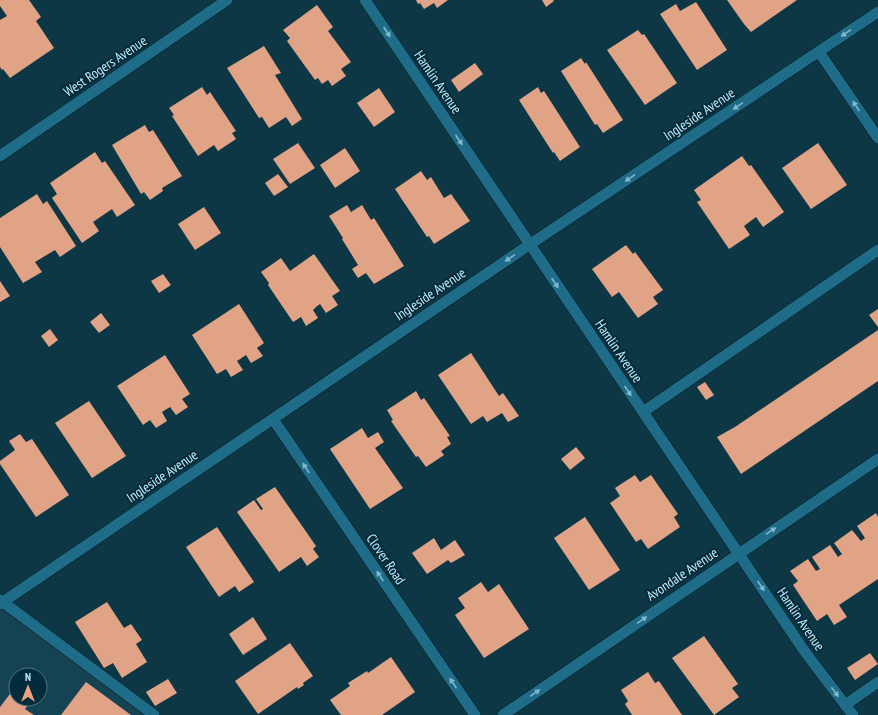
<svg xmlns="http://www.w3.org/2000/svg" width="878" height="715" font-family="'PT Sans Narrow',sans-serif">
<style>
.built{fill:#154353;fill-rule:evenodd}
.building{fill:#e1a386}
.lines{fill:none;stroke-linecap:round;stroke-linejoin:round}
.service-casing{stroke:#051d25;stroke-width:12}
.minor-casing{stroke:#051d25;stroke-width:12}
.service{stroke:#1e6c88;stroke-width:11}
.minor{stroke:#1e6c88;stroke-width:11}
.oneway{fill:#83b7cb}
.labels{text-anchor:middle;stroke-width:4;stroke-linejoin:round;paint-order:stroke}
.street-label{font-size:14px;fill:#c6e9f8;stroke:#022c3b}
</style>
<rect width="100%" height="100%" fill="#0e3745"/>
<!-- built -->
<path class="built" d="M 0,603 L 147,715 L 0,715 ZM 16,675 L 40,675 L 40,699 L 16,699 Z"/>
<!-- building -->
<g class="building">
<polygon points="0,0 29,0 41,17 36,21 54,48 10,78 3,69 2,70 0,67 0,20 7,16 0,6"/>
<polygon points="416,0 448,0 437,8 434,3 424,9 420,3 418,4"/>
<polygon points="542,0 553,0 554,1 546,7"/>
<polygon points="727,0 797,0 751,32 744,24"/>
<polygon points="696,2 727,50 697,70 660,14 676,4 680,11"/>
<polygon points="317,5 333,27 328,31 351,62 341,69 346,76 332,86 328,80 322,84 318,78 315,80 287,41 290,38 283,30"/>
<polygon points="638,30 642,35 644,34 677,83 645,105 607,50"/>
<polygon points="264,46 281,73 275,75 302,119 292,126 286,117 269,128 262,117 259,118 227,68"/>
<polygon points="581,58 585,64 586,62 623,120 603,133 597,124 595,125 561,71"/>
<polygon points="475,63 483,74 459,92 451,80"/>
<polygon points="202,87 207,95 210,92 236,131 232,133 236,139 218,151 214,145 198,156 172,116 174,115 169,108"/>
<polygon points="538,87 541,93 544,91 580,147 560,161 554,152 553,153 519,100"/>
<polygon points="379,88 395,112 374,127 357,103"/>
<polygon points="145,125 149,132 153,130 182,176 162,188 163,191 150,200 144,192 141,194 112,145"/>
<polygon points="298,143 315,168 290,184 273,159"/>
<polygon points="818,143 847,185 811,209 782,168"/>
<polygon points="345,148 360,171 335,188 320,165"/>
<polygon points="95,152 102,163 105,161 135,205 117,217 112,209 93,222 99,231 82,243 52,198 57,194 50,183"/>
<polygon points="742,156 749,166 751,165 784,212 763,227 756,217 744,226 750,235 729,249 697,202 701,200 694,190"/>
<polygon points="421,171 427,180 431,177 444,198 451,194 470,221 434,244 429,236 427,237 395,189"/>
<polygon points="278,174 288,187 274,196 265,183"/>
<polygon points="37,194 43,204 47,201 76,246 60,257 55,250 35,262 42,272 23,283 0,247 0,218"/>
<polygon points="347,205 351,212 362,205 371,220 374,218 404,266 374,284 366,273 358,278 352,269 358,265 342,239 343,238 329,216"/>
<polygon points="204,207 221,233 195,250 178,224"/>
<polygon points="626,245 633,254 635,252 663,290 653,297 658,304 638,318 619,292 612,297 592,269"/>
<polygon points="314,254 340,291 332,296 338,305 326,313 320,304 316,307 313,310 318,318 306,326 301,317 293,322 268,285 269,283 261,272 281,258 290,271"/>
<polygon points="163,274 171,285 159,293 151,281"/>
<polygon points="0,281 10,296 0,302"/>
<polygon points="239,304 264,343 257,348 263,356 251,363 246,355 237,361 243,370 231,377 226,369 217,374 192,335"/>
<polygon points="878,309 878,327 869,315"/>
<polygon points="101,313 110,325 99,333 90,322"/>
<polygon points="50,329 58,340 49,347 41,336"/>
<polygon points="878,330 878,381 741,474 717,437 735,427"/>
<polygon points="471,353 499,396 503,393 519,416 508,422 502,413 487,422 483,416 471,424 438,375"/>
<polygon points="165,355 190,394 182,399 188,407 176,415 170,407 162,412 167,421 156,428 150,420 143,425 117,386"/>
<polygon points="705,382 714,395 706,400 697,387"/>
<polygon points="416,391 421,400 424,398 450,436 447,437 451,444 441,451 444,455 426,467 418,456 416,457 391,421 393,420 387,410"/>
<polygon points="89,401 126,456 92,478 55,423"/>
<polygon points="362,428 368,438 378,432 384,442 375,448 403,488 370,509 330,449"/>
<polygon points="20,434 26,442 32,439 69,495 36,517 0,464 0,461 15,450 9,441"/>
<polygon points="576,447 585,458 570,470 561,459"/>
<polygon points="635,475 640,482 651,475 678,514 674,517 680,527 648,549 641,539 636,542 610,503 620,496 615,488"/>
<polygon points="275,487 316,546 313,549 319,557 307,566 301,557 279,572 237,512 254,500 261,510 263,509 256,499"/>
<polygon points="876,513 878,517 878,579 839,605 847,617 834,625 827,614 817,621 793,585 798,581 790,571 808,559 816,571 820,569 812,557 830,545 838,557 842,554 834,543 852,530 861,541 865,538 857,526"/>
<polygon points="585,517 620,570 589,590 554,538"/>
<polygon points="217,527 254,582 239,592 235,586 219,597 186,547"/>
<polygon points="434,538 441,550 455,540 465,555 451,563 448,560 427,574 412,553"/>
<polygon points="481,582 488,592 499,584 529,629 484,658 455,615 465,608 458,598"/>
<polygon points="107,602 124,628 131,624 142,640 136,644 147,662 122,678 113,663 104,668 75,622"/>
<polygon points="253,617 267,639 243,655 229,634"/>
<polygon points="704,636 738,684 732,688 739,697 714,715 672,658"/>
<polygon points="290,643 313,676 303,683 304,685 298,689 297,687 258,714 235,681"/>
<polygon points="870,653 878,664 855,680 847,668"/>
<polygon points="391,657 415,692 382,715 341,715 330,700 350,686 348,683 367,671 368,673"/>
<polygon points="648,672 655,683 659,681 682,715 632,715 625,704 628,701 621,690"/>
<polygon points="168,679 177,693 155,706 146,692"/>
<polygon points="86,682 131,715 61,715"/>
<polygon points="13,690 16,692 16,699 26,699 30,702 25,709 34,715 0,715 0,707"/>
</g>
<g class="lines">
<!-- service casing -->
<g class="service-casing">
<g id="service">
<polyline points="643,412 878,250"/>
<polyline points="0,600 154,715"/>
<polyline points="845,705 878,682"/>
</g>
</g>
<!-- minor casing -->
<g class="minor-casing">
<g id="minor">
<polyline points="365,0 805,652 853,715"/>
<polyline points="819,52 878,138"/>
<polyline points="0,156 227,0"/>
<polyline points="273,419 475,715"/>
<polyline points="0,604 529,245 878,12"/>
<polyline points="503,715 878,459"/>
</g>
</g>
<!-- service -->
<use href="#service" class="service"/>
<!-- minor -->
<use href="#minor" class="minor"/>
</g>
<!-- one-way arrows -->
<defs><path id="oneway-solid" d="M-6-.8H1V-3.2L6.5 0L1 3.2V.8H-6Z"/></defs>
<g class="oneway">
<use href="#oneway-solid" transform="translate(387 32) rotate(56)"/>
<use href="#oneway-solid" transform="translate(846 33) rotate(146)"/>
<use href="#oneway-solid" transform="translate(738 106) rotate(146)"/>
<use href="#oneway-solid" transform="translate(856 106) rotate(-124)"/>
<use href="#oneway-solid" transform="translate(459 140) rotate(56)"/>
<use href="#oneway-solid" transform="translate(630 178) rotate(146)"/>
<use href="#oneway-solid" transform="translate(510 258) rotate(146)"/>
<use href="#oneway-solid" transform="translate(555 283) rotate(56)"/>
<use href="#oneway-solid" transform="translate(628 391) rotate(56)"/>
<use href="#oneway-solid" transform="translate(306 468) rotate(-124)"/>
<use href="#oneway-solid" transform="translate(771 531) rotate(-34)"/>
<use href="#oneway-solid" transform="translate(380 576) rotate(-124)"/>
<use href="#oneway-solid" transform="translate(761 586) rotate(56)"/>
<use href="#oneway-solid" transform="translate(642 620) rotate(-34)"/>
<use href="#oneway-solid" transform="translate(453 683) rotate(-124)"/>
<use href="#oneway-solid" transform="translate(835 692) rotate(53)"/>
<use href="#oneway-solid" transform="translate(535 693) rotate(-34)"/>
</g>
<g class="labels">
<!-- street labels -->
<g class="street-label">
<text transform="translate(105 66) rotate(-34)" y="5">West Rogers Avenue</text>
<text transform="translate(438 82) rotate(56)" y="5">Hamlin Avenue</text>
<text transform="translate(699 114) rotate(-34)" y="5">Ingleside Avenue</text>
<text transform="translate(430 294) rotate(-34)" y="5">Ingleside Avenue</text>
<text transform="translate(619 351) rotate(56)" y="5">Hamlin Avenue</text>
<text transform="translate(162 476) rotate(-34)" y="5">Ingleside Avenue</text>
<text transform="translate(386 559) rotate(56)" y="5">Clover Road</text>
<text transform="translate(682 574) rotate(-34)" y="5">Avondale Avenue</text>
<text transform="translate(801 619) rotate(56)" y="5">Hamlin Avenue</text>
</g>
</g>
<!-- north arrow -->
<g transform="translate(28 687)"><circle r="19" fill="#022c3b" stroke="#507887"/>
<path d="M0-3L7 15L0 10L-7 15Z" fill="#f1a17c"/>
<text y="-6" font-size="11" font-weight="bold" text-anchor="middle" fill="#c6e9f8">N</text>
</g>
</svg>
